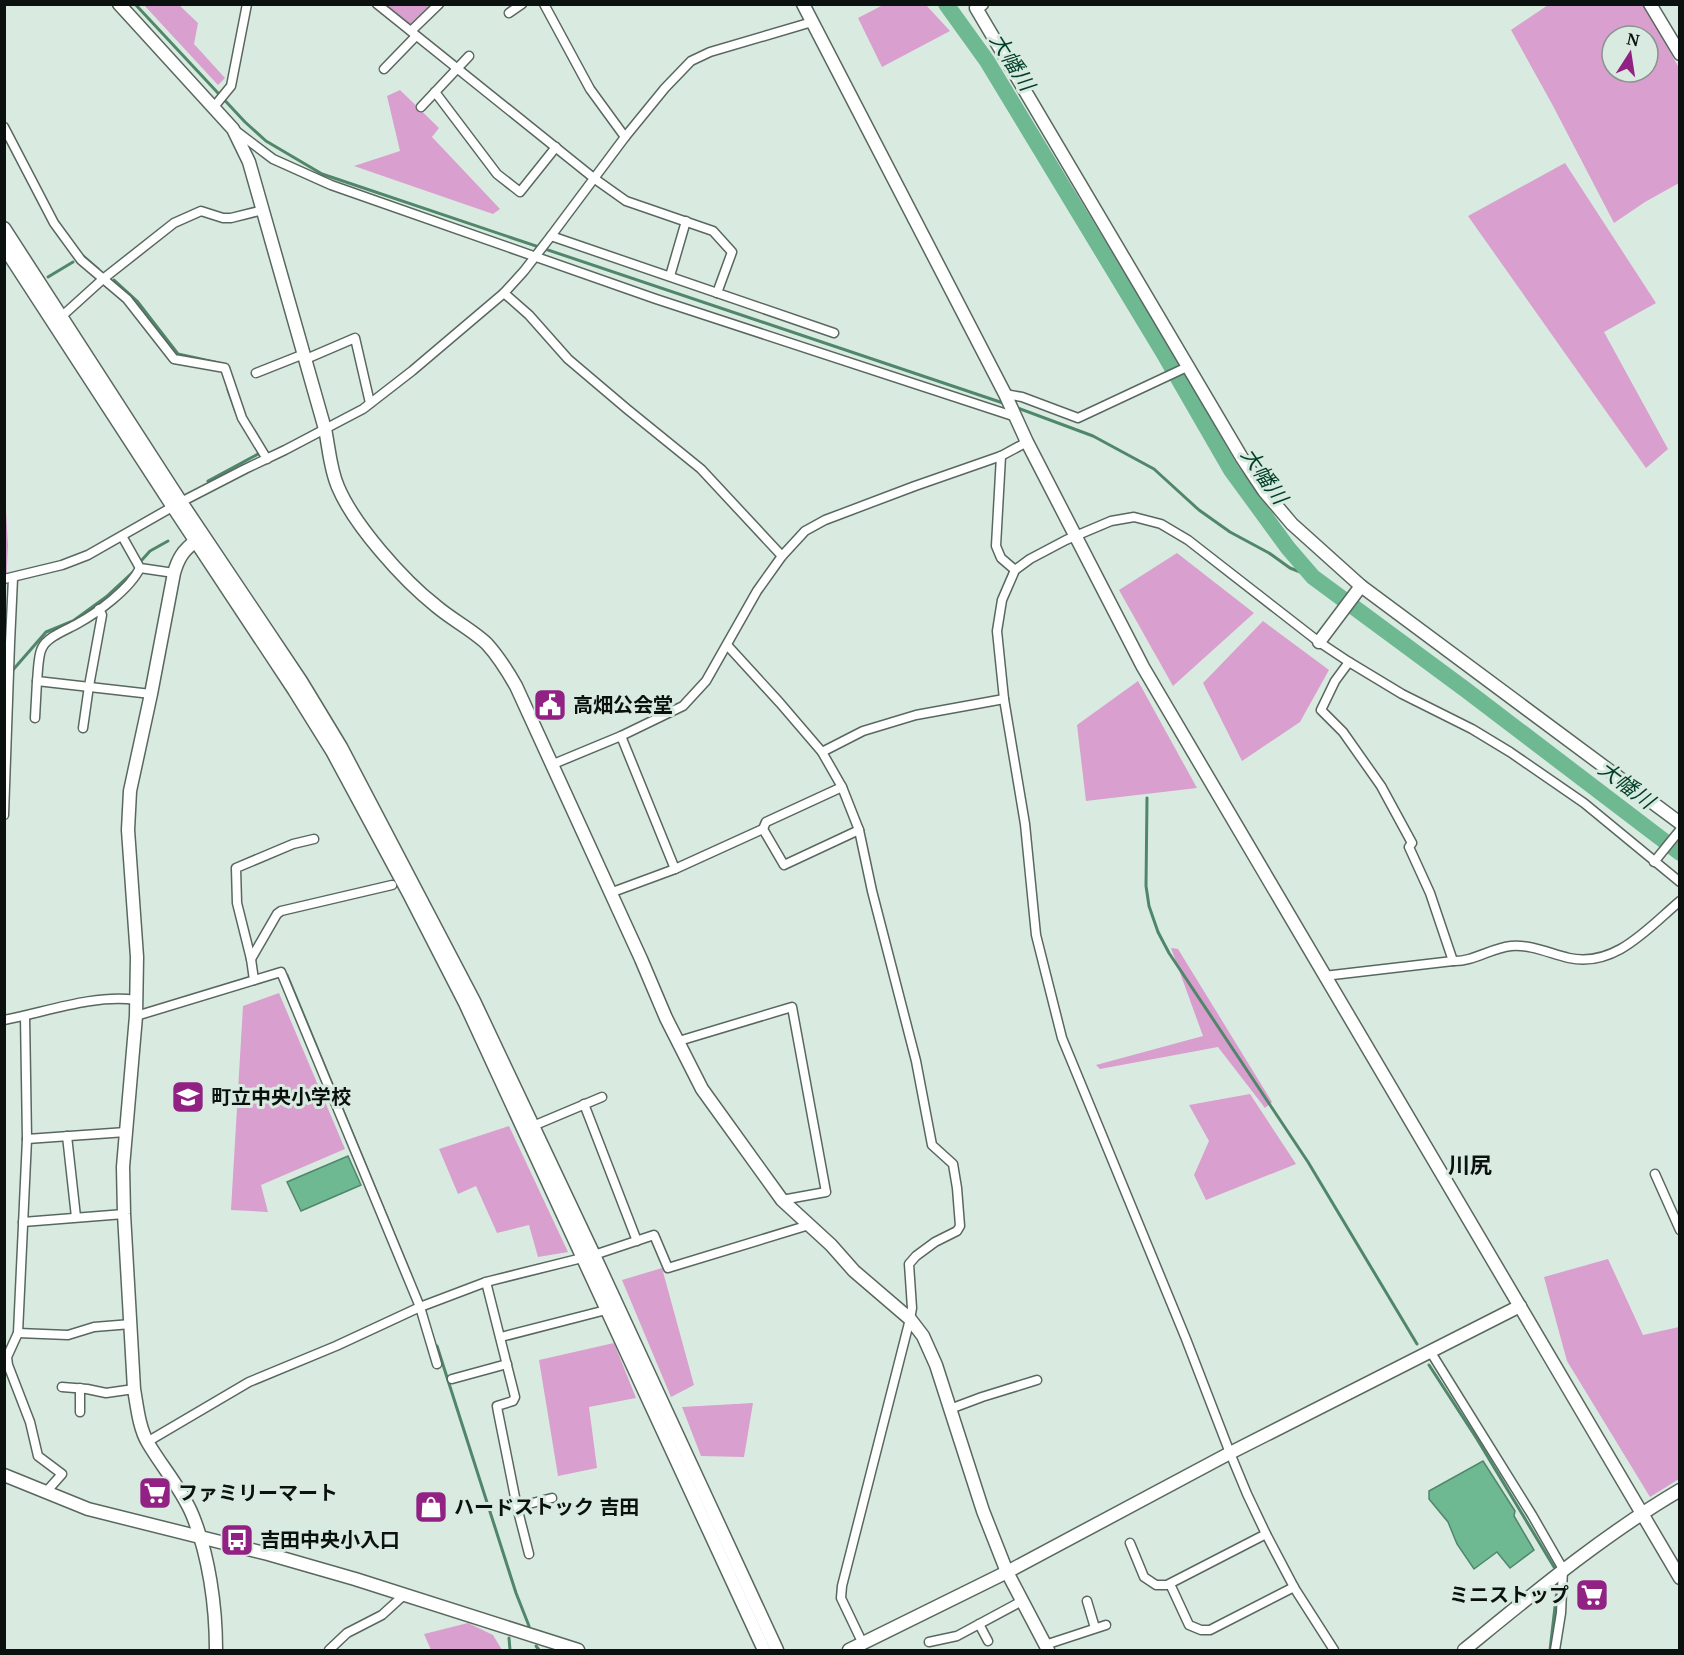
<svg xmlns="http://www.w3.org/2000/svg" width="1684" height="1655" font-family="'Noto Serif','Noto Sans JP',serif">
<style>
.green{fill:#d99fce;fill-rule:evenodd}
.forest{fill:#d89ecd}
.water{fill:#6eb892;stroke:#50866a;stroke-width:1.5}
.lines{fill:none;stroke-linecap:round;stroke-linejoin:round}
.stream{stroke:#50866a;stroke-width:3}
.river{stroke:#6eb892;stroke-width:16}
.street-casing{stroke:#59685f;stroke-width:11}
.secondary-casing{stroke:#59685f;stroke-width:15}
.street{stroke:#fff;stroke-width:8}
.secondary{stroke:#fff;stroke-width:12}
.labels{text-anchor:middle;stroke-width:6;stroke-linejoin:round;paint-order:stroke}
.poi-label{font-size:20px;font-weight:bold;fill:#0b110e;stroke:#d9ebe1;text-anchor:start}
.water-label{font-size:21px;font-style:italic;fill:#003f27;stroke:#d9ebe1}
.quarter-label{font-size:22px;font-weight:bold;fill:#0b110e;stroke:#d9ebe1}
</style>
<rect width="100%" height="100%" fill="#d9ebe1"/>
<!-- green -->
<g class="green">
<polygon points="885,4 926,5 950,31 882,67 858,18"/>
<polygon points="144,5 179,5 198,23 194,44 225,78 218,85"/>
<polygon points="378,5 428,5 429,11 414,29"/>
<path d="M 1548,5 L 1644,5 L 1679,68 L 1679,183 L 1645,202 L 1614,223 L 1552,104 L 1511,30 ZM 1612,36 L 1648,36 L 1648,72 L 1612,72 Z"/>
<polygon points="400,90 439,128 432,137 500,209 493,214 354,166 400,151 387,96"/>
<polygon points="1565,163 1656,303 1604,332 1668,449 1646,468 1468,216"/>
<polygon points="4,477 8,545 5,608 4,608"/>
<polygon points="1177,553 1254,613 1173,686 1119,590"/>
<polygon points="1263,621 1329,670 1300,722 1242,761 1203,683"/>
<polygon points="1138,681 1197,788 1086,801 1077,725"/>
<polygon points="279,993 345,1149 261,1185 268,1212 231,1210 243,1006"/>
<polygon points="1250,1094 1296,1164 1206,1200 1194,1175 1209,1141 1189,1105"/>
<polygon points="509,1126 568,1252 538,1257 529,1225 497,1233 476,1186 458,1194 439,1149"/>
<polygon points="1608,1259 1643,1335 1679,1327 1679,1479 1650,1497 1567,1361 1544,1277"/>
<polygon points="662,1268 694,1385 671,1397 622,1280"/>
<polygon points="614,1343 636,1398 589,1407 597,1468 558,1476 539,1360"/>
<polygon points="753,1403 744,1457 701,1456 682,1407"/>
<polygon points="468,1623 493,1635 502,1650 431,1650 424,1634"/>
</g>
<!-- forest -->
<polygon class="forest" points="1171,948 1178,949 1272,1102 1265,1108 1218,1047 1100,1069 1096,1065 1203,1036"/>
<!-- water -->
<g class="water">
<polygon points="348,1156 361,1185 301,1211 287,1182"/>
<polygon points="1483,1461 1515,1511 1514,1516 1534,1550 1510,1568 1497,1552 1474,1569 1457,1544 1448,1522 1429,1499 1429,1491"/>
</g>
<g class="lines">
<!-- stream -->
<g class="stream">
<polyline points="135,4 245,122 266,141 322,174 1006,404"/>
<polyline points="83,256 98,269"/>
<polyline points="48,277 73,262"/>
<polyline points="114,280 137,301 178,354 219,363 221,367"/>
<polyline points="228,390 236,412"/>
<polyline points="1015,407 1093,436 1154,469 1199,510 1230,532 1269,553 1290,568 1313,577"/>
<polyline points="208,481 260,453 259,451"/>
<polyline points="141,561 150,551 168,541"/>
<polyline points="12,671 46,632 73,621 106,597 133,572"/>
<polyline points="1147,798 1146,886 1149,906 1158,932 1169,953 1308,1162 1417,1344"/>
<polyline points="287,975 412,1278"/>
<polyline points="437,1346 516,1593 529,1626"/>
<polyline points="1429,1365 1477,1439 1554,1567"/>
<polyline points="509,1638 510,1650"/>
<polyline points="536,1646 539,1650"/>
<polyline points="1550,1650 1557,1590"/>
</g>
<!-- river -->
<polyline class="river" points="946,4 987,61 1163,352 1231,470 1288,548 1313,577 1466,690 1680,853"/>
<!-- street casing -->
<g class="street-casing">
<g id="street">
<polyline points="377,4 595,179 626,201 713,231 732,252 717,293"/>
<polyline points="544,4 590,89 625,137"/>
<polyline points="509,13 522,4"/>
<polyline points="411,31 439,4"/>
<polyline points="384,69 416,36"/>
<polyline points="435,92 497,174 520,192 556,147"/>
<polyline points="421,107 469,56"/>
<polyline points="213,108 231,86 247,4"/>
<polyline points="4,127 54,223 81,260 127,299 174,359 225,368 242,418 267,459"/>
<polyline points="236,131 273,159 331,185 656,299 1016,417"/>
<polyline points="551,236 834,333"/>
<polyline points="670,276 686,221"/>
<polyline points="504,293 529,315 568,359 627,409 701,469 782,556"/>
<polyline points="61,317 103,279 174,223 201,211 223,218 231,218 263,210"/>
<polyline points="306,359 355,338 370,403"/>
<polyline points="256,373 304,354"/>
<polyline points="1005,394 1022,397 1078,418 1187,367"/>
<polyline points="1001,456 996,546 1001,558 1015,570"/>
<polyline points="122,536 140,568 174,573"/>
<path d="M 140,568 C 130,589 97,613 77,624 C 66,630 47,637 42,648 C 38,655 38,673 37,681 L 151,694"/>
<polyline points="4,579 62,565 88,555 181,502 245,469 285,450 363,409 412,371 504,293 524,271 551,236 625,137 665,88 691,61 710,52 812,22"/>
<polyline points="727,645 780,703 822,752 842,787 859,830 872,891 916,1061 932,1145 953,1164 957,1188 960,1226 957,1231 935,1242 916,1256 909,1264 912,1308 910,1319 842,1586 841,1598 863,1644"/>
<polyline points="1349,662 1335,681 1321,710 1343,732 1381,786 1412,843 1409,847 1430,893 1453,961"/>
<polyline points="35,718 37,681"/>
<polyline points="83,728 89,686 102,615 99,609"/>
<polyline points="621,736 675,869"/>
<polyline points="822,752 863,731 916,715 1004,699"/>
<polyline points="551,765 621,736 683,706 706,681 757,591 782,556 805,531 825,520 915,486 1001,456 1027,442"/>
<polyline points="4,815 10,643 13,578"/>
<polyline points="763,829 784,865 859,830"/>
<polyline points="1654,862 1680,830"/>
<polyline points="610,893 675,869 763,829 766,822 842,787"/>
<polyline points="251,959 277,914 281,911 392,885"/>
<path d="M 1324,976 L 1453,961 C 1473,962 1491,948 1511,946 C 1530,944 1551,954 1569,958 C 1615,968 1648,928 1680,901"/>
<polyline points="254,980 251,959 237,903 236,868 293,844 314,839"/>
<polyline points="25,1016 27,1139 18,1333 7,1357 8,1365 30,1422 38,1456 62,1474 46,1492"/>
<polyline points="136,1016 281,972 420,1307 437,1364"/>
<path d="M 4,1020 C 46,1012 94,994 136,1000"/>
<polyline points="679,1041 792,1007 826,1192 782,1200"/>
<polyline points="584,1104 637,1241"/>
<polyline points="533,1126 602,1097"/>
<polyline points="67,1136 76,1217"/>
<polyline points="27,1139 126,1132"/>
<polyline points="1655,1174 1680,1230"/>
<polyline points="23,1222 124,1214"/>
<polyline points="486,1282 515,1397 513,1401 497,1406 498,1412 517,1507 529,1554"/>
<polyline points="18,1333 68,1335 94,1327 131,1324"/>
<polyline points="501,1337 606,1310"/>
<polyline points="1430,1351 1532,1515 1563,1569 1561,1613 1555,1650"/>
<polyline points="452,1379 507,1364"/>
<polyline points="62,1387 87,1389 106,1393 134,1389"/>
<polyline points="80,1388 80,1412"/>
<polyline points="950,1409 982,1397 1037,1380"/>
<polyline points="147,1442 249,1382 336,1346 420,1307 486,1282 594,1255 654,1235 668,1268 809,1225"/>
<polyline points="517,1507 552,1498"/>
<polyline points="1130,1543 1144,1577 1156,1585 1167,1585 1266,1534"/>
<polyline points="1170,1584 1189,1625 1201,1630 1210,1630 1294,1587"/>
<polyline points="1087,1601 1095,1628"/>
<polyline points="979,1624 988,1641"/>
<polyline points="929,1642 957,1636 1022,1601"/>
<polyline points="1045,1645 1106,1625"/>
<polyline points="329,1650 347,1633 382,1615 405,1594"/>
<polyline points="1334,1650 1295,1589 1266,1534 1247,1494 1230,1453 1186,1339 1062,1038 1036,935 1025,824 1004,699 997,631 1002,600 1015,570 1030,559 1066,540 1111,521 1134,517 1161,524 1188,540 1319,642 1349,662 1402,694 1472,729 1510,752 1584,803 1680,882"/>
</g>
</g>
<!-- secondary casing -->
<g class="secondary-casing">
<g id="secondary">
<path d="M 119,4 L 233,129 L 249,162 L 325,429 C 329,448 330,469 338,487 C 354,525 403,580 436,606 C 451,619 474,631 487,644 C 498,656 508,672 516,686 L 641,959 L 666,1018 L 702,1089 L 782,1200 L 831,1245 L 854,1271 L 910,1319 L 923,1336 L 936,1365 L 983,1511 L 1007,1572 L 1048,1650"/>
<polyline points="803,4 1005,394 1027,442 1143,667 1680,1578"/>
<polyline points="982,4 976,8 1242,458 1264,491 1292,524 1361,586 1680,823"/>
<polyline points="1650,4 1680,54"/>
<polyline points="4,228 181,502 301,681 341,747 474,1001 594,1255 777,1650"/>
<polyline points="4,247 173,507 294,690 332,751 409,894 465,1003 764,1650"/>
<path d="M 196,541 C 183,550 178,559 174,573 L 151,694 L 130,791 L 128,830 L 137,957 L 136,1016 L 123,1167 L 124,1214 L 134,1389 C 137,1406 139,1428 148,1443 C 162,1467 181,1488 192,1514 C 209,1555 216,1606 216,1650"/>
<polyline points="1319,642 1361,586"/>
<polyline points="4,1475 88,1509 268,1554 355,1579 578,1650"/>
<polyline points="849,1650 1007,1572 1230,1453 1520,1306"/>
<path d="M 1464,1650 C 1534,1593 1602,1536 1680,1490"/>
</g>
</g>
<!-- street -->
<use href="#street" class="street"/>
<!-- secondary -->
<use href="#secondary" class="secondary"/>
</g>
<!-- icons -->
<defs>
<g id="civic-square" transform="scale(1.725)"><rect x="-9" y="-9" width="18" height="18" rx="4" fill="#912284" stroke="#d9ebe1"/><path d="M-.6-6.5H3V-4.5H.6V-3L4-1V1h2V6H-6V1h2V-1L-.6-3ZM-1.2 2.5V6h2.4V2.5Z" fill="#fff"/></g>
<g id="school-square" transform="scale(1.725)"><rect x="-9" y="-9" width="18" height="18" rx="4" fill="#912284" stroke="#d9ebe1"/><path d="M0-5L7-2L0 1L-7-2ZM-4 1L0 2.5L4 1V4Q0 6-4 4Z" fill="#fff"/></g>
<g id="supermarket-square" transform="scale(1.725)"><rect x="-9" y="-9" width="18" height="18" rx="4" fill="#912284" stroke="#d9ebe1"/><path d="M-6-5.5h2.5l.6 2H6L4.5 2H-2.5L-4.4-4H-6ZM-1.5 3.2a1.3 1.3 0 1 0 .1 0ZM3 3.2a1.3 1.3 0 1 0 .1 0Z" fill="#fff"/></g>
<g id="shop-square" transform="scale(1.725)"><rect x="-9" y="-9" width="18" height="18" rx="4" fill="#912284" stroke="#d9ebe1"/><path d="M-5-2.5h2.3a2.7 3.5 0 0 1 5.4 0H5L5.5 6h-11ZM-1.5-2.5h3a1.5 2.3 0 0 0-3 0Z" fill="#fff"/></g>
<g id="bus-square" transform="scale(1.725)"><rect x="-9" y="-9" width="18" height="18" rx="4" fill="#912284" stroke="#d9ebe1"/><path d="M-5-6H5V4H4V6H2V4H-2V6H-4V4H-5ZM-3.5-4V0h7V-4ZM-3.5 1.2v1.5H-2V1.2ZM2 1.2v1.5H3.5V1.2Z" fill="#fff"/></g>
</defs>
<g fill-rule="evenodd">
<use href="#civic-square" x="550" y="705"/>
<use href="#school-square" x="188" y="1097"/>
<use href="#supermarket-square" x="155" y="1493"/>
<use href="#shop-square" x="431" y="1507"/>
<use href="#bus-square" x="237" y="1540"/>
<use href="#supermarket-square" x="1592" y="1595"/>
</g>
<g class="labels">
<!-- poi labels -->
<g class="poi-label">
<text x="573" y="712">高畑公会堂</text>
<text x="211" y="1104">町立中央小学校</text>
<text x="178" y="1500">ファミリーマート</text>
<text x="454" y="1514">ハードストック 吉田</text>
<text x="260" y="1547">吉田中央小入口</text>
<text x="1569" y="1602" text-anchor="end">ミニストップ</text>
</g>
<!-- water labels -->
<g class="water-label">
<text transform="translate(1012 62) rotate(58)" y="7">大幡川</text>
<text transform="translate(1264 476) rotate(55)" y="7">大幡川</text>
<text transform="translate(1626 785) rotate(37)" y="7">大幡川</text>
</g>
<!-- quarter labels -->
<g class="quarter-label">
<text x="1470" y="1173">川尻</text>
</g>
</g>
<!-- border -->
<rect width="1684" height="1655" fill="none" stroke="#0b110e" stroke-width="12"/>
<!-- north arrow -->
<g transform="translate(1630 54) rotate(12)"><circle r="28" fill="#d9ebe1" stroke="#87948d" stroke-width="1.5"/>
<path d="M0-4.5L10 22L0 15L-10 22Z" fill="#912284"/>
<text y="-9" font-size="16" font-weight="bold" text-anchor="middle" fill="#0b110e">N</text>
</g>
</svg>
